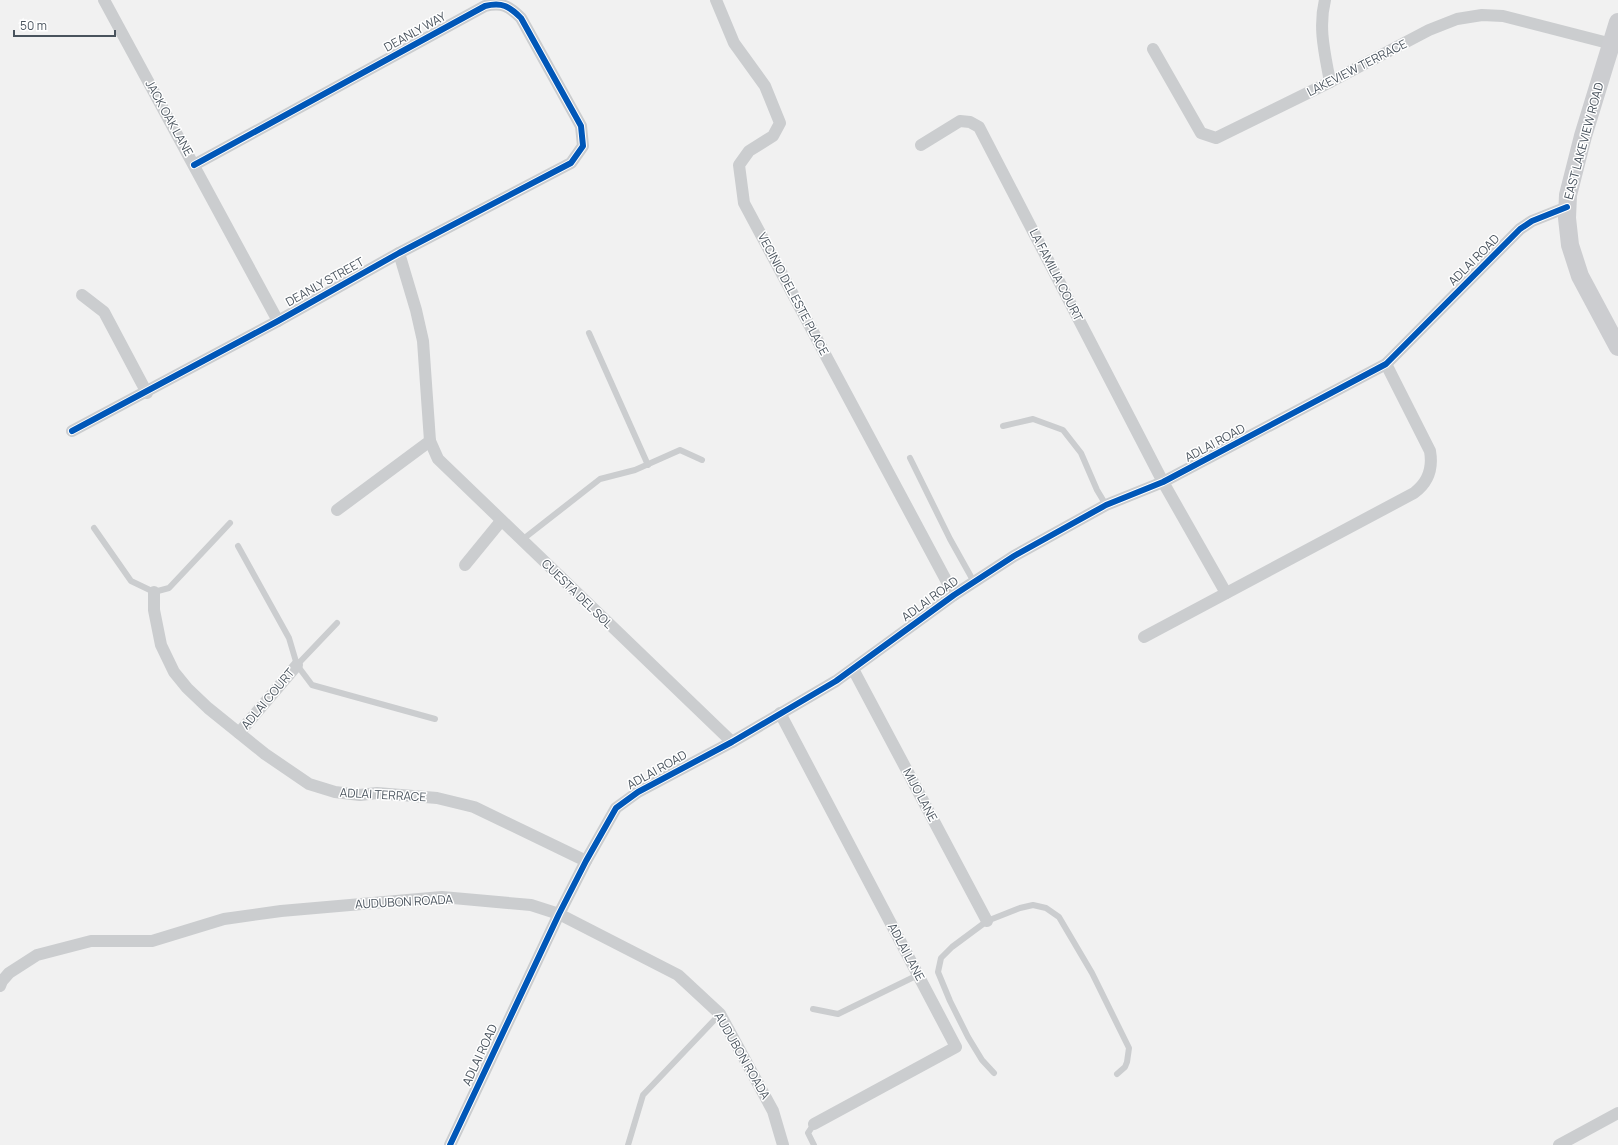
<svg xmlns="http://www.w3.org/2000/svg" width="1618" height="1145" font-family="Manrope,sans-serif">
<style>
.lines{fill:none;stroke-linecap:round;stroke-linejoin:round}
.lane{stroke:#cbcdcf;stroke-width:6}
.street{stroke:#cbcdcf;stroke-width:12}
.secondary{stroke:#cccdd0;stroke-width:18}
.cycleway-casing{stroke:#fff;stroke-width:8}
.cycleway{stroke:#0057b8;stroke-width:6}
.labels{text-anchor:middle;stroke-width:3;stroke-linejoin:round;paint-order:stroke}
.street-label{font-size:12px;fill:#49535d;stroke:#fff}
</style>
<rect width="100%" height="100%" fill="#f1f1f1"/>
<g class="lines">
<!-- lane -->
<g class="lane">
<polyline points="589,333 648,465"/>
<polyline points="1003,426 1033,419 1063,430 1081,453 1097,490 1106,505"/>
<polyline points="910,458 950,539 974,582"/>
<polyline points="94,528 131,581 154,592 169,588 230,523"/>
<polyline points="522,540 600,479 635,470 680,450 702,460"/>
<polyline points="238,546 289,638 297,665 312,685 435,719"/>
<polyline points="297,665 337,623"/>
<polyline points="813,1009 838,1014 918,975"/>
<polyline points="994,1073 982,1060 968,1037 950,1001 938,972 941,958 952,947 987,921 1020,908 1033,905 1046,908 1059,917 1092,973 1129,1048 1127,1062 1125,1067 1117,1074"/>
<polyline points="628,1145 643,1095 720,1014"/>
<polyline points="814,1145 808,1133 814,1124"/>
</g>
<!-- street -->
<g class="street">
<polyline points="104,0 278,321"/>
<polyline points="716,0 734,43 765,86 780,123 773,136 749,151 739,165 744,203 954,595"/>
<path d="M 1325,0 C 1318,28 1325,54 1330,82"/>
<polyline points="1153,49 1201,133 1216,138 1330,82 1429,30 1457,19 1482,15 1503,16 1612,44"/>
<polyline points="921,145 960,121 970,122 979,127 1163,482 1226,593"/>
<polyline points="82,295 104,312 147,393"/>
<path d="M 72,431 L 278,321 L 399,253 L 571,163 L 583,146 L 581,126 L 521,18 C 509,6 502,2 485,6 L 194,165"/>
<polyline points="430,441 438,459 732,742"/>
<polyline points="337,510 430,441 423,341 416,310 399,253"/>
<polyline points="465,565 501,521"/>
<polyline points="154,592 154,610 161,645 174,672 187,688 208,708 265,754 309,784 335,792 360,795 377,793 437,798 474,807 586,861"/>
<path d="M 1144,637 L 1414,493 C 1429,482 1433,468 1430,451 L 1386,364"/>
<polyline points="853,669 987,921"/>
<polyline points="780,713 956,1047 814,1124"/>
<polyline points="239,733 297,665"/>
<polyline points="0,986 2,981 9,973 37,955 91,941 152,941 224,919 281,911 442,897 531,905 559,914 678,975 720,1014 773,1111 783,1145"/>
<polyline points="450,1145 559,914 586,861 616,808 638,792 732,742 836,681 954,595 1014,556 1106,505 1163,482 1386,364 1520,229 1532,221 1567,207"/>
<polyline points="1559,1145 1618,1113"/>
</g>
<!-- secondary -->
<polyline class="secondary" points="1618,22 1583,136 1568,195 1567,218 1570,245 1580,276 1618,347"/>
<!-- cycleway casing -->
<g class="cycleway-casing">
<g id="cycleway">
<path d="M 72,431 L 278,321 L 399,253 L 571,163 L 583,146 L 581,126 L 521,18 C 509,6 502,2 485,6 L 194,165"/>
<polyline points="450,1145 559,914 586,861 616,808 638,792 732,742 836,681 954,595 1014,556 1106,505 1163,482 1386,364 1520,229 1532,221 1567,207"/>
</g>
</g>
<!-- cycleway -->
<use href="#cycleway" class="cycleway"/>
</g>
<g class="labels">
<!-- street labels -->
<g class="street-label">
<text transform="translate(415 32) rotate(-29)" y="4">DEANLY WAY</text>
<text transform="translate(1357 68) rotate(-27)" y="4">LAKEVIEW TERRACE</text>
<text transform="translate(169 118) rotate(61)" y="4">JACK OAK LANE</text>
<text transform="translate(1584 141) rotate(-75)" y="4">EAST LAKEVIEW ROAD</text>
<text transform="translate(1474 260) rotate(-45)" y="4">ADLAI ROAD</text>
<text transform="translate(1056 275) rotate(63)" y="4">LA FAMILIA COURT</text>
<text transform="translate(325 282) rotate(-29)" y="4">DEANLY STREET</text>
<text transform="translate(793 294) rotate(62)" y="4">VECINIO DEL ESTE PLACE</text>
<text transform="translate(1215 443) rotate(-28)" y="4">ADLAI ROAD</text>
<text transform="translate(577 594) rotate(44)" y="4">CUESTA DEL SOL</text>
<text transform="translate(930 599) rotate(-36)" y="4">ADLAI ROAD</text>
<text transform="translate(268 699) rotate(-50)" y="4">ADLAI COURT</text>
<text transform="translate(657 770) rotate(-29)" y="4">ADLAI ROAD</text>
<text transform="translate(383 795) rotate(3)" y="4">ADLAI TERRACE</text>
<text transform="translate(920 795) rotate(62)" y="4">MIJO LANE</text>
<text transform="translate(404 902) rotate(-3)" y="4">AUDUBON ROADA</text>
<text transform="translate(906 952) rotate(62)" y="4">ADLAI LANE</text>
<text transform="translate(480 1055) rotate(-65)" y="4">ADLAI ROAD</text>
<text transform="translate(742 1056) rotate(60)" y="4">AUDUBON ROADA</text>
</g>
</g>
<!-- scale -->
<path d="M14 30v6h101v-6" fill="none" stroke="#49535d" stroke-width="2"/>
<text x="20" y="30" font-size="12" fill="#49535d" stroke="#ffffff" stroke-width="3" paint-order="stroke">50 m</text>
</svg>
